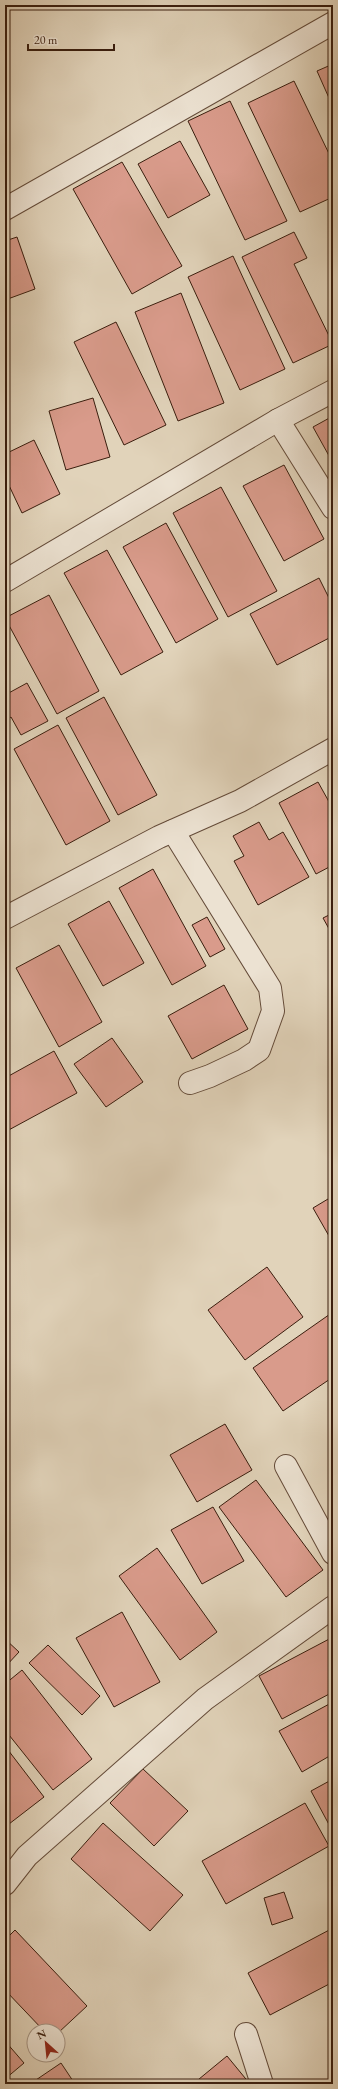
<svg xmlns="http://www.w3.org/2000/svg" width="338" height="2089" font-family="'EB Garamond',serif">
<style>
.building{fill:#d99b8b;stroke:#3a1e0e}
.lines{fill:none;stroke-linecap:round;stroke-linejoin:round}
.minor-casing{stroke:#644b39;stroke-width:24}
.minor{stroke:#ece2d2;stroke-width:22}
</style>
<rect width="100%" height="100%" fill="#e1d3ba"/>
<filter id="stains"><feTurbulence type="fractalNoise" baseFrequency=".005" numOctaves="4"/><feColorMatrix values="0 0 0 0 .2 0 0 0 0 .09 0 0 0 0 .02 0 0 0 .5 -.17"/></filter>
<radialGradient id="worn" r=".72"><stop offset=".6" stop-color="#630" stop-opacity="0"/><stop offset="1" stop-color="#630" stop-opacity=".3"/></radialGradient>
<!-- building -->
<g class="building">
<polygon points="333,64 333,107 317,71"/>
<polygon points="294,81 333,162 333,197 300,212 248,103"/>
<polygon points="230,101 287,221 245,240 188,121"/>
<polygon points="180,141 210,195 168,218 138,164"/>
<polygon points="122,162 182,266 132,294 73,189"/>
<polygon points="294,232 307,258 294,264 333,344 293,363 242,257"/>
<polygon points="17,237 35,289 5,300 5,241"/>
<polygon points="233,256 285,369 240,390 188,277"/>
<polygon points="181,293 224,403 178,421 135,312"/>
<polygon points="116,322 166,425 124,445 74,342"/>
<polygon points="93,398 110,457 66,470 49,411"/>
<polygon points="333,416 333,463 313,427"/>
<polygon points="34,440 60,494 22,513 5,477 5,454"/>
<polygon points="284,465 324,539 284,561 243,486"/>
<polygon points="221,487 277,591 228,617 173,513"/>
<polygon points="166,523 218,619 176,643 123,547"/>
<polygon points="107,550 163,652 121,675 64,573"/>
<polygon points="319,578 331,602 333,601 333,636 277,665 250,614"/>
<polygon points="49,595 99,691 57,714 5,618"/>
<polygon points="27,683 48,721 21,735 11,717 5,721 5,695"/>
<polygon points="104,697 157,795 118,815 66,718"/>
<polygon points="58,725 110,821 66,845 14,749"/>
<polygon points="318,782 333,809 333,865 316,874 279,803"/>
<polygon points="259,822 269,840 283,832 309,877 258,905 234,861 244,856 233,836"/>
<polygon points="153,869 206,966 172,985 119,888"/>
<polygon points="109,901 144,963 103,986 68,924"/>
<polygon points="333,913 333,936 323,918"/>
<polygon points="207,917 225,949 210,957 192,925"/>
<polygon points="59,945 102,1022 59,1047 16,968"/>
<polygon points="224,985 248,1029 192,1059 168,1016"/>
<polygon points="112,1038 143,1082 106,1107 74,1064"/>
<polygon points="54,1051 77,1093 5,1132 5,1078"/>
<polygon points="333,1196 333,1243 313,1208"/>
<polygon points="267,1267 303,1317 245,1360 208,1310"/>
<polygon points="333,1312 333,1377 283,1411 253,1368"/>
<polygon points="225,1424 252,1470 197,1502 170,1455"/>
<polygon points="256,1480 323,1570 286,1597 219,1507"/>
<polygon points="213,1507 244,1561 202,1584 171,1530"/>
<polygon points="157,1548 217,1632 180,1660 119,1576"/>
<polygon points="122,1612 160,1682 114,1707 76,1638"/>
<polygon points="333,1637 333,1692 282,1719 259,1676"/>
<polygon points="5,1639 19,1652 5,1667"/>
<polygon points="48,1645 100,1696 82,1715 29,1663"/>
<polygon points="22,1670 92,1759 53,1790 5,1730 5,1684"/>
<polygon points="333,1702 333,1754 302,1772 279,1731"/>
<polygon points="5,1746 44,1797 9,1824 5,1819"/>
<polygon points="143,1769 188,1811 154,1846 110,1803"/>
<polygon points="333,1779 333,1832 311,1791"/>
<polygon points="305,1803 329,1846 226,1904 202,1861"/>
<polygon points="103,1823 183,1895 150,1931 71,1859"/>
<polygon points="284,1892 293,1918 272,1925 264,1898"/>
<polygon points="333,1928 333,1982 270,2015 248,1973"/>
<polygon points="15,1930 87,2006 58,2033 58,2031 44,2031 5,1990 5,1940"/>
<polygon points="5,2041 24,2063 5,2079"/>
<polygon points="227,2056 250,2084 193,2084"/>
<polygon points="61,2063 75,2084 30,2084"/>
</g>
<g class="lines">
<!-- minor casing -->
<g class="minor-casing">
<g id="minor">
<polyline points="5,209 333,23"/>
<polyline points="278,420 333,508"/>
<polyline points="5,581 278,420 333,391"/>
<polyline points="173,831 270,988 273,1011 259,1050 244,1060 210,1076 190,1083"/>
<polyline points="5,918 159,837 240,801 333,749"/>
<polyline points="286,1466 333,1553"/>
<polyline points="5,1884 27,1856 205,1699 333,1607"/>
<polyline points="246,2034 262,2084"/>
</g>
</g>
<!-- minor -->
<use href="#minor" class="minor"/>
</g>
<!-- margin -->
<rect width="338" height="2089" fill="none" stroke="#e1d3ba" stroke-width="20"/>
<rect x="6" y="6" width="326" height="2077" fill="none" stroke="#3a1e0e" stroke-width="2"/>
<rect x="10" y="10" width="318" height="2069" fill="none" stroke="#3a1e0e"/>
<!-- north arrow -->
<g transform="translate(46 2043) rotate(333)"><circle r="19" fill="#ece2d2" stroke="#a59484"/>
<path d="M0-3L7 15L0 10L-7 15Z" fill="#8f2418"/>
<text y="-6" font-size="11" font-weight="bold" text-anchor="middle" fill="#3a1e0e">N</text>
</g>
<!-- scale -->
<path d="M28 44v6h86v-6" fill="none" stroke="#3a1e0e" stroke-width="2"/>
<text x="34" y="44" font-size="12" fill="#3a1e0e" stroke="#ece2d2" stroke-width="3" paint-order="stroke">20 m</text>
<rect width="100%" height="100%" filter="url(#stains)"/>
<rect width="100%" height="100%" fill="url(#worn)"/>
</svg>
